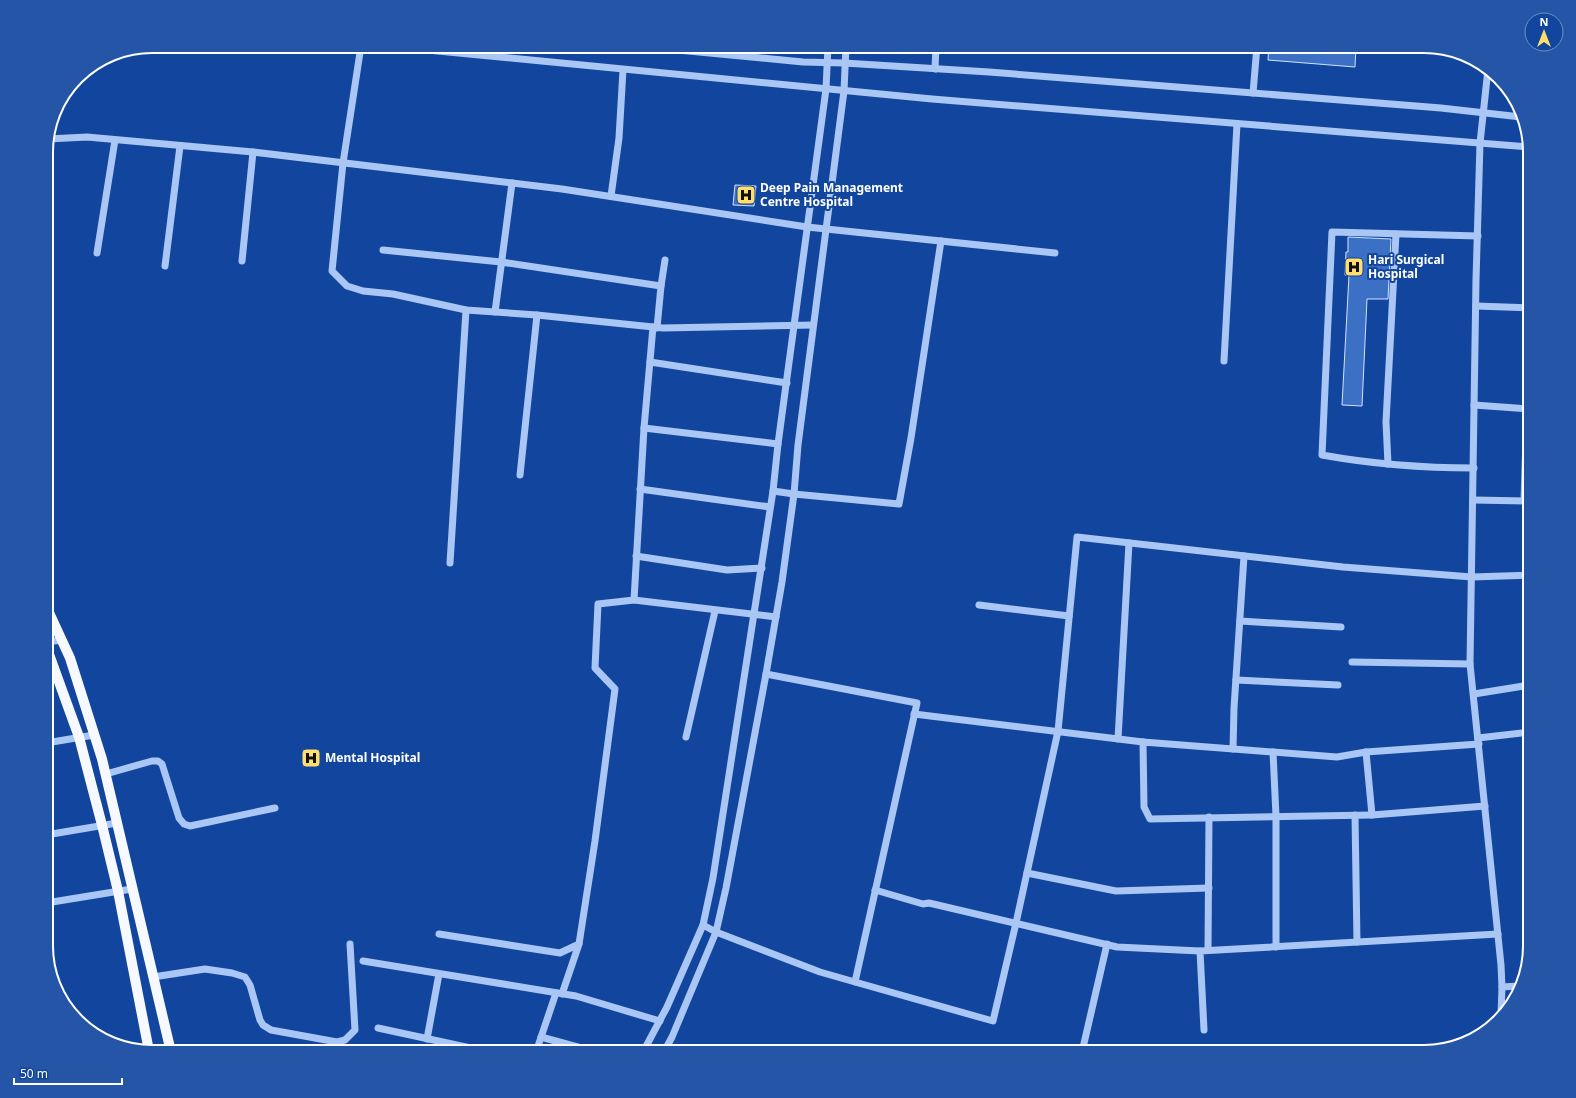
<svg xmlns="http://www.w3.org/2000/svg" width="1576" height="1098" font-family="'Noto Sans',sans-serif">
<style>
.building{fill:#3b70c5;stroke:#d2e3fe}
.lines{fill:none;stroke-linecap:round;stroke-linejoin:round}
.minor{stroke:#a9c6f4;stroke-width:7}
.major{stroke:#f6f9ff;stroke-width:10}
.labels{text-anchor:middle;stroke-width:4;stroke-linejoin:round;paint-order:stroke}
.poi-label{font-size:12px;font-weight:bold;fill:#fff;stroke:#12469e;text-anchor:start}
.rim{fill:none;stroke:#fff;stroke-width:2}
</style>
<rect width="100%" height="100%" fill="#12469e"/>
<!-- building -->
<g class="building">
<polygon points="1269,46 1356,46 1355,67 1268,60"/>
<polygon points="735,185 756,186 754,206 733,205"/>
<polygon points="1348,237 1391,239 1388,299 1367,299 1362,406 1342,405 1349,275 1345,275 1346,252 1348,252"/>
</g>
<g class="lines">
<!-- minor -->
<g class="minor">
<polyline points="361,46 343,163 332,271 347,286 363,291 393,294 466,310 537,315 663,328 813,325"/>
<polyline points="386,46 932,99 1529,147"/>
<polyline points="636,46 803,62 844,63 989,72 1441,108 1521,117"/>
<polyline points="935,69 936,46"/>
<polyline points="1488,69 1480,143 1476,280 1470,664 1501,965 1502,987 1501,1015"/>
<polyline points="1253,93 1257,46"/>
<polyline points="48,139 87,137 253,152 562,189 807,227 1055,253"/>
<polyline points="611,196 619,138 623,70"/>
<polyline points="383,250 501,262 661,286"/>
<polyline points="97,253 115,140"/>
<polyline points="242,261 253,152"/>
<polyline points="165,266 180,146"/>
<polyline points="1476,306 1530,308"/>
<polyline points="495,312 512,183"/>
<polyline points="657,328 661,286 665,260"/>
<polyline points="1224,361 1237,124"/>
<polyline points="650,362 787,383"/>
<polyline points="1474,405 1530,409"/>
<polyline points="644,428 778,444"/>
<polyline points="1388,464 1386,422 1396,234"/>
<path d="M 1474,468 C 1423,468 1372,464 1322,455 L 1332,232 L 1478,236"/>
<polyline points="520,475 537,315"/>
<polyline points="640,489 770,507"/>
<polyline points="773,491 794,494 899,504 911,438 941,241"/>
<polyline points="1473,500 1530,501"/>
<polyline points="1524,501 1530,313"/>
<polyline points="636,556 727,570 762,568"/>
<polyline points="450,563 466,310"/>
<polyline points="634,600 776,617"/>
<polyline points="979,605 1069,616"/>
<polyline points="1240,621 1341,627"/>
<polyline points="46,642 62,640"/>
<polyline points="1352,662 1470,664"/>
<polyline points="1236,680 1338,685"/>
<polyline points="1474,694 1530,685"/>
<polyline points="914,714 1143,742"/>
<polyline points="686,737 715,611"/>
<polyline points="1478,738 1530,732"/>
<polyline points="1118,739 1129,543"/>
<polyline points="46,743 94,735"/>
<polyline points="1479,744 1366,752 1372,815 1485,806"/>
<polyline points="1233,749 1234,708 1244,556"/>
<polyline points="1273,752 1276,816 1276,947"/>
<polyline points="1366,752 1337,757 1143,742 1144,807 1150,819 1372,815"/>
<polyline points="106,774 152,761 158,761 162,764 179,818 184,824 190,826 275,808"/>
<polyline points="1355,815 1357,942"/>
<polyline points="46,835 117,823"/>
<polyline points="1027,873 1116,891 1209,888"/>
<polyline points="875,890 923,904 929,903 1117,947 1200,951"/>
<polyline points="46,903 132,889"/>
<polyline points="703,925 716,932 820,972 855,982 917,703 766,674"/>
<polyline points="439,934 560,953 579,944 595,841 615,689 595,668 598,604 634,600 644,428 653,327"/>
<polyline points="1208,950 1209,817"/>
<polyline points="363,961 576,996 660,1021"/>
<polyline points="153,977 205,969 232,973 245,977 250,985 260,1020 263,1025 271,1030 337,1042 345,1040 355,1030 350,944"/>
<polyline points="855,982 993,1021 1016,923 1058,731 1077,537 1343,567 1472,577 1530,575"/>
<polyline points="1502,987 1518,986"/>
<polyline points="562,994 579,944"/>
<polyline points="378,1028 489,1052"/>
<polyline points="1204,1030 1200,951 1498,934"/>
<polyline points="541,1037 596,1052"/>
<polyline points="427,1039 439,974"/>
<polyline points="536,1052 556,993"/>
<polyline points="643,1052 667,1007 703,925 713,878 773,491 778,444 826,89 828,46"/>
<polyline points="664,1052 672,1037 716,932 726,888 766,674 782,582 794,494 798,445 844,91 846,46"/>
<polyline points="1082,1052 1107,944"/>
</g>
<!-- major -->
<g class="major">
<polyline points="46,606 70,658 102,759 171,1052"/>
<polyline points="46,646 79,737 102,825 118,891 149,1051"/>
</g>
</g>
<!-- icons -->
<defs>
<g id="hospital-square" transform="scale(1)"><rect x="-9" y="-9" width="18" height="18" rx="4" fill="#ffde6c" stroke="#12469e"/><path d="M-5-5h3v3.5h4V-5h3V5h-3V1.5h-4V5h-3Z" fill="#111"/></g>
</defs>
<g fill-rule="evenodd">
<use href="#hospital-square" x="746" y="195"/>
<use href="#hospital-square" x="1354" y="267"/>
<use href="#hospital-square" x="311" y="758"/>
</g>
<g class="labels">
<!-- poi labels -->
<g class="poi-label">
<text x="760" y="192">Deep Pain Management<tspan x="760" dy="14">Centre Hospital</tspan></text>
<text x="1368" y="264">Hari Surgical<tspan x="1368" dy="14">Hospital</tspan></text>
<text x="325" y="762">Mental Hospital</text>
</g>
</g>
<!-- crop -->
<path d="M0 0H1576V1098H0ZM152 53H1424A99 99 0 0 1 1523 152V946A99 99 0 0 1 1424 1045H152A99 99 0 0 1 53 946V152A99 99 0 0 1 152 53Z" fill="#2555a6" fill-rule="evenodd"/>
<path class="rim" d="M152 53H1424A99 99 0 0 1 1523 152V946A99 99 0 0 1 1424 1045H152A99 99 0 0 1 53 946V152A99 99 0 0 1 152 53Z"/>
<!-- north arrow -->
<g transform="translate(1544 32)"><circle r="19" fill="#12469e" stroke="#7190c5"/>
<path d="M0-3L7 15L0 10L-7 15Z" fill="#ffde6c"/>
<text y="-6" font-size="11" font-weight="bold" text-anchor="middle" fill="#ffffff">N</text>
</g>
<!-- scale -->
<path d="M14 1078v6h108v-6" fill="none" stroke="#ffffff" stroke-width="2"/>
<text x="20" y="1078" font-size="12" fill="#ffffff" stroke="#12469e" stroke-width="3" paint-order="stroke">50 m</text>
</svg>
